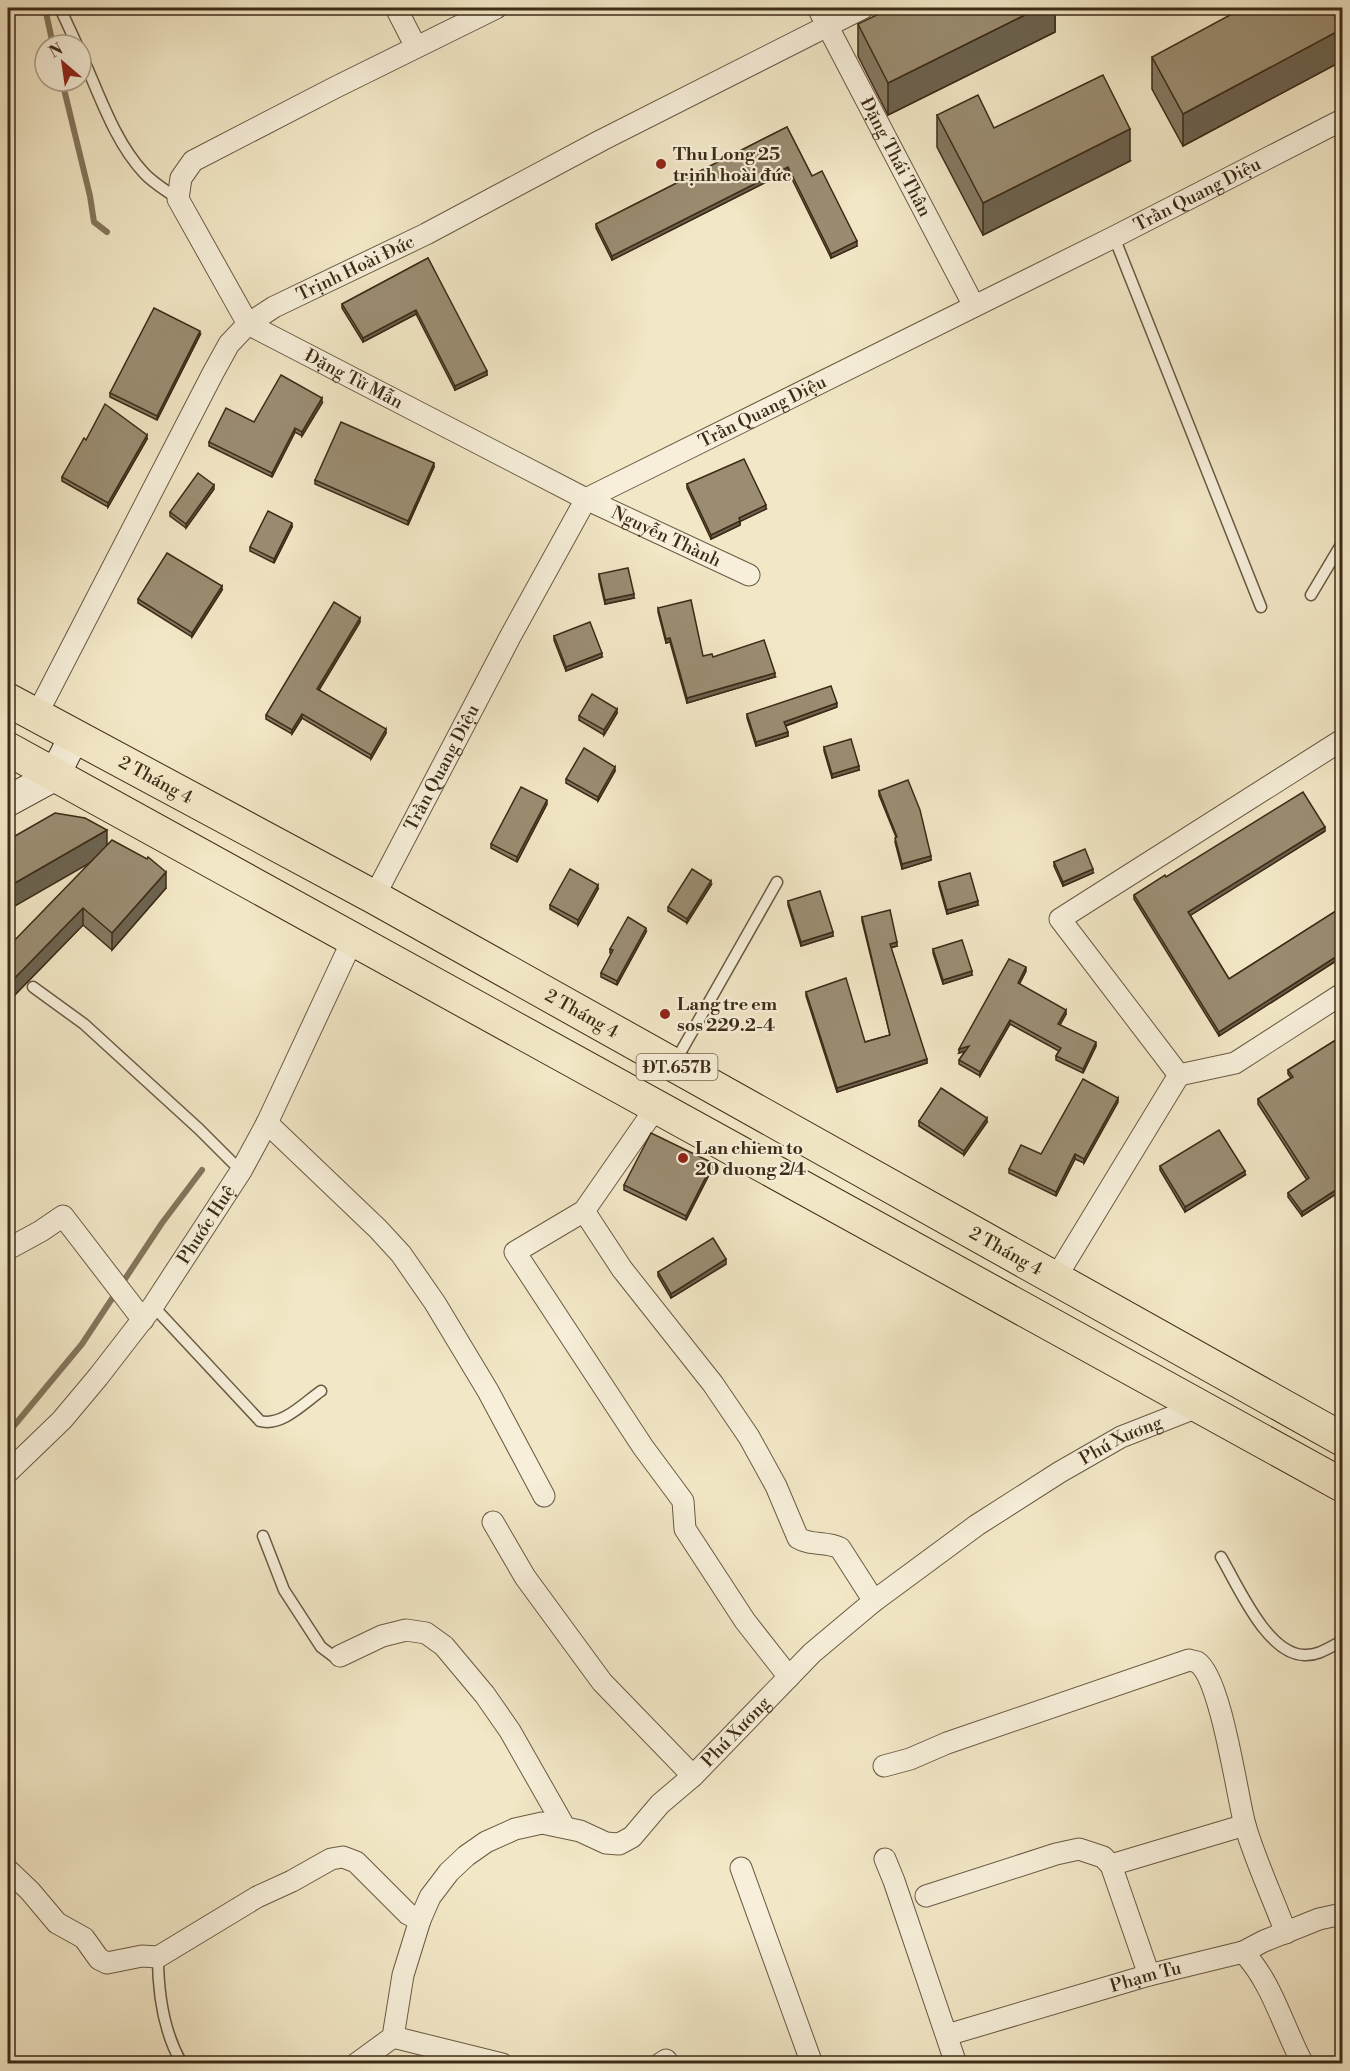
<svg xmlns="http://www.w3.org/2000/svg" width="1350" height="2071" font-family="'Libre Bodoni',serif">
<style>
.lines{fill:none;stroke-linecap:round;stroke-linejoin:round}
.stream{stroke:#84755c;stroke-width:6}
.lane-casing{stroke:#6a5a43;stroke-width:13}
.street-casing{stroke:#6a5a43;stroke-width:23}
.secondary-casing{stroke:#3d2b17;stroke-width:32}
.primary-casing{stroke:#3d2b17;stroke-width:35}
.lane{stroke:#f7efda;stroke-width:10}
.street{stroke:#f7efda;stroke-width:21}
.secondary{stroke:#f7efda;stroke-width:30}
.primary{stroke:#f2e7c6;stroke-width:33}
.wall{fill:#857962;stroke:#3d2b17;stroke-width:1.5}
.shaded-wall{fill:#6c6350;stroke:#3d2b17;stroke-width:1.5}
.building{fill:#9b8d72;stroke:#3d2b17;stroke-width:1.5}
.poi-dot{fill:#8f2418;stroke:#f7efda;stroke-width:2}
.labels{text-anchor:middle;stroke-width:4.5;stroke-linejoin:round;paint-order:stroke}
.shield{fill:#f7efda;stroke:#756652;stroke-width:1.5}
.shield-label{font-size:16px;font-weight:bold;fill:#3d2b17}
.poi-label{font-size:18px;font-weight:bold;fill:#3d2b17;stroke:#f7efda;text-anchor:start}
.street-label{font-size:18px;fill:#3d2b17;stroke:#f7efda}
</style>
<rect width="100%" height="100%" fill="#f2e7c6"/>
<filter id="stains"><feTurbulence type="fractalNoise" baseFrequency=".00333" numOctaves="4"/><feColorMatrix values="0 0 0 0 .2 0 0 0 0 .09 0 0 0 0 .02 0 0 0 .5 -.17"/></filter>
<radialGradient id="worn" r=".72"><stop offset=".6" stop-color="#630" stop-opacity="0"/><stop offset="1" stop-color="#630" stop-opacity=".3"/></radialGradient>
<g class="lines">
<!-- stream -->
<g class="stream">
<polyline points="45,8 53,45"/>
<polyline points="62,81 90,196 94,222 107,232"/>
<polyline points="8,1431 13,1427 82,1344 162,1223 202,1170"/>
</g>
<!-- lane casing -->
<g class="lane-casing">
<g id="lane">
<polyline points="60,8 77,45"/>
<path d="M 81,54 C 99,93 114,141 144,173 C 153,183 167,191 178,199"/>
<polyline points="1114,237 1261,607"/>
<polyline points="1311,595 1342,543"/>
<polyline points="33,987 84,1024 199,1129 241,1171"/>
<polyline points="675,1062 777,882"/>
<path d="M 153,1306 L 260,1421 C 282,1427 305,1402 321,1391"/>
<polyline points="263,1536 284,1590 321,1647 333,1656 340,1656"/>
<path d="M 1221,1557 C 1238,1586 1267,1654 1304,1655 C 1318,1656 1330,1647 1342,1641"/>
<path d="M 158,1957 C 158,1994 163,2031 182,2064"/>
</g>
</g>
<!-- street casing -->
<g class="street-casing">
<g id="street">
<polyline points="396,8 416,47"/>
<path id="s1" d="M 496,8 L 336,87 L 193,161 L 181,178 L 178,199 L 248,324 L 586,499 L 749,575"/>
<path id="s2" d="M 818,8 L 974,306"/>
<path id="s3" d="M 36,716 L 213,373 L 229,344 L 248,324 L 274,307 L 426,234 L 602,140 L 863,8"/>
<path id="s4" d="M 374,897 L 510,637 L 586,499 L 1114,237 L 1342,120"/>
<polyline points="1179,1075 1235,1063 1342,994"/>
<polyline points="657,1106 584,1211 515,1252 643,1447 683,1501 685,1529 745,1621 789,1677"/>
<polyline points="267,1123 378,1229 401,1254 435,1303 488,1391 544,1496"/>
<path d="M 584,1211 L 622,1269 L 713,1384 L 749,1437 L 776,1486 L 798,1538 C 811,1546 826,1541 840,1548 L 874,1601"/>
<polyline points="8,1249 41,1231 63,1216 143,1320"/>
<polyline points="1055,1279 1179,1075 1060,919 1342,740"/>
<path id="s5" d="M 8,1472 L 62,1420 L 98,1377 L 153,1306 L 241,1171 L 267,1123 L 352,941"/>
<polyline points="493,1522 525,1577 602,1682 693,1776"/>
<polyline points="340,1656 382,1636 406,1630 426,1633 444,1646 485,1695 510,1731 564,1826"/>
<path d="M 884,1766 L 910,1759 L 947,1743 L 1189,1660 C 1191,1661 1195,1661 1197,1662 C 1221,1677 1237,1796 1245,1825 C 1255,1860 1273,1898 1286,1933"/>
<polyline points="885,1859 894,1881 956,2064"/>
<polyline points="741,1868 812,2064"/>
<polyline points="8,1870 30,1891 57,1923 84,1938 99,1959 107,1963 142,1956 158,1957 257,1897 292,1881 331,1859 343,1857 356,1862 408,1914 420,1920"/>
<polyline points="926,1896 1056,1854 1079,1849 1103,1857 1111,1865"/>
<path d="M 1243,1952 C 1272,1982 1283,2027 1303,2064"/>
<polyline points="1149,1975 1111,1865 1245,1825"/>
<path id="s6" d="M 947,2035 L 1149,1975 L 1243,1952 L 1264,1941 L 1319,1919 L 1342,1914"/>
<polyline points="393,2037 502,2064"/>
<path id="s7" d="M 356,2064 L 393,2037 L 403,1975 L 420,1920 L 430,1897 L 449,1872 L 466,1856 L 486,1842 L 515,1829 L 542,1823 L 580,1831 L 606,1843 L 619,1844 L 632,1837 L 660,1804 L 693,1776 L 812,1653 L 874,1601 L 977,1525 L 1060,1472 L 1121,1437 L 1200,1406"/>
<polyline points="660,2064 666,2060 668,2064"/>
</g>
</g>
<!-- secondary casing -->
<g class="secondary-casing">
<polyline id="secondary" points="8,801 54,776 74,737"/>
</g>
<!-- primary casing -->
<g class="primary-casing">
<g id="primary">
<path id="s8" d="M 8,700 L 374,897 L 1342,1439"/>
<polyline points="8,749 1342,1485"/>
</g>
</g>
<!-- lane -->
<use href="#lane" class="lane"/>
<!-- street -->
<use href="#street" class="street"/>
<!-- secondary -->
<use href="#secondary" class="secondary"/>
<!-- primary -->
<use href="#primary" class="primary"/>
</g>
<!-- wall -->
<g class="wall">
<polygon points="1055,8 1055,32 888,115 858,56 858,24"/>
<polygon points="1152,57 1342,61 1183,146 1152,89"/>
<polygon points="937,115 994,128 1130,161 983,235 937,147"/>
<polygon points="787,127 812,176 857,246 831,258 788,171 612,260 596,228 596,224"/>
<polygon points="428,258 487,375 455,390 416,314 363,342 342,308 342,304"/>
<polygon points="200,335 157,420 110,397 110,393"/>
<polygon points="322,403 302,436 295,432 272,477 209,446 209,442 254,422"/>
<polygon points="147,439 108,507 62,481 62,477 86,440"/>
<polygon points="434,467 408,525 315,484 315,480"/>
<polygon points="687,484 766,509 740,521 740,525 711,539 687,488"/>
<polygon points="214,489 186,528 170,516 170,512"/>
<polygon points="292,527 274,563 250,551 250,547"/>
<polygon points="599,574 634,598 605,604 599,578"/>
<polygon points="222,590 192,637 138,603 138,599"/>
<polygon points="658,608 703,656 713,657 775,677 687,703 670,642 666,643 658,612"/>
<polygon points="360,622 319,690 386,733 371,759 302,718 292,734 266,719 266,715"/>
<polygon points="554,636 602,657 566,671 554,640"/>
<polygon points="837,707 786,726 788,736 756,746 747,718 747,714"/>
<polygon points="617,713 604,735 579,720 579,716"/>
<polygon points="824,747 859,770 832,778 824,751"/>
<polygon points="615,771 598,801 566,783 566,779"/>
<polygon points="879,791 931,860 902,869 895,842 896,837 879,795"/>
<polygon points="547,804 517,862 491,848 491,844"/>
<polygon points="1325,831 1190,915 1229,979 1342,907 1342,957 1219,1036 1134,899 1134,895 1166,877"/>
<polygon points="107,845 166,888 112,950 83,925 8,1002"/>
<polygon points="1054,862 1093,873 1063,886 1054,866"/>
<polygon points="939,882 978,905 947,914 939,886"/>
<polygon points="711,885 687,923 668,911 668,907"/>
<polygon points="598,889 578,925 550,909 550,905"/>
<polygon points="788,901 833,936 801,946 788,905"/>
<polygon points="862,917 897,946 891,948 927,1063 837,1092 806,996 806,992 865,1042 890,1035 862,921"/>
<polygon points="646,932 617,985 601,977 601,973 612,954 610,953 610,949"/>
<polygon points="933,949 972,975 943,984 933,953"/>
<polygon points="1026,971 1019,984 1066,1014 1060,1025 1096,1046 1083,1073 1056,1060 1056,1056 1059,1051 1010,1024 980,1076 959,1064 959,1060 965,1051 959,1053"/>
<polygon points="1342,1036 1342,1190 1302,1216 1288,1197 1288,1193 1307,1180 1258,1104 1258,1099 1291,1078 1288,1074 1288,1070"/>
<polygon points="1118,1102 1084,1163 1075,1159 1056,1196 1009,1173 1009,1169 1041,1154"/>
<polygon points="919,1121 987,1122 964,1155 919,1126"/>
<polygon points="1160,1166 1245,1175 1185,1212 1160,1170"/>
<polygon points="713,1167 686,1220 624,1190 624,1185"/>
<polygon points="726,1264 671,1298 658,1276 658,1272"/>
</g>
<!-- shaded-wall -->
<g class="shaded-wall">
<polygon points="1039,8 1055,8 1055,32 888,115 888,83"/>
<polygon points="1342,29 1342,61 1183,146 1183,114"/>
<polygon points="1130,129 1130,161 983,235 983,203"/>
<polygon points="788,167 788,171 612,260 612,256"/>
<polygon points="857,241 857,246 831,258 831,254"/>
<polygon points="416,310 416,314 363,342 363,338"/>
<polygon points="200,331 200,335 157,420 157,416"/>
<polygon points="487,371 487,375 455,390 455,386"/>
<polygon points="322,398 322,403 302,436 302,432"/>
<polygon points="295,428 295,432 272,477 272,473"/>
<polygon points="147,435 147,439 108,507 108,503"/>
<polygon points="434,463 434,467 408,525 408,521"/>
<polygon points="214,485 214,489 186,528 186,524"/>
<polygon points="766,505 766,509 739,522 739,518"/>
<polygon points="740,521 740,525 711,539 711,535"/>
<polygon points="292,523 292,527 274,563 274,559"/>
<polygon points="222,586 222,590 192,637 192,633"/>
<polygon points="634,594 634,598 605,604 605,600"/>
<polygon points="13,604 13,608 8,618 8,614"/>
<polygon points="360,618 360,622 317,693 317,689"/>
<polygon points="670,638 670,642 666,643 666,639"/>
<polygon points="602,653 602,657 566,671 566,667"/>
<polygon points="775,673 775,677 687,703 687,698"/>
<polygon points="837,703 837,707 784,726 784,722"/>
<polygon points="617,709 617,713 604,735 604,730"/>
<polygon points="302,714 302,718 292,734 292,730"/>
<polygon points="386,729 386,733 371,759 371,755"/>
<polygon points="788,732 788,736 756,746 756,742"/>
<polygon points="859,766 859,770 832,778 832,774"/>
<polygon points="615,767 615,771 598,801 598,797"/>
<polygon points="547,800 547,804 517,862 517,857"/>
<polygon points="1325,827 1325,831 1188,917 1188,912"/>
<polygon points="107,830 107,853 8,910 8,887"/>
<polygon points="931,856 931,860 902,869 902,864"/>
<polygon points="1093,869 1093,873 1063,886 1063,882"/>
<polygon points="166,872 166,888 112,950 112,933"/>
<polygon points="711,881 711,885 687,923 687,919"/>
<polygon points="598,885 598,889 578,925 578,920"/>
<polygon points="978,901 978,905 947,914 947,910"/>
<polygon points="83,908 83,925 8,1002 8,985"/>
<polygon points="646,928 646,932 617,985 617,981"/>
<polygon points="833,932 833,936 801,946 801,942"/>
<polygon points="897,942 897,946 890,948 890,944"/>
<polygon points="1342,953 1342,957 1219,1036 1219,1032"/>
<polygon points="1026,967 1026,971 1018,987 1018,983"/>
<polygon points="972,971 972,975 943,984 943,980"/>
<polygon points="1066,1010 1066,1014 1058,1028 1058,1024"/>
<polygon points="1010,1020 1010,1024 980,1076 980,1072"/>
<polygon points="1096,1042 1096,1046 1083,1073 1083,1069"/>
<polygon points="969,1046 969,1050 959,1053 959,1049"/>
<polygon points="927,1059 927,1063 837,1092 837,1088"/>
<polygon points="1118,1098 1118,1102 1084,1163 1084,1159"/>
<polygon points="987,1118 987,1122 964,1155 964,1151"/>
<polygon points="1075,1154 1075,1159 1056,1196 1056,1192"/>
<polygon points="713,1163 713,1167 686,1220 686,1216"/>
<polygon points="1245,1171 1245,1175 1185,1212 1185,1207"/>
<polygon points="1342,1186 1342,1190 1302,1216 1302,1212"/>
<polygon points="726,1259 726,1264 671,1298 671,1294"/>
</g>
<!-- building -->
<g class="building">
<polygon points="891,8 1039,8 888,83 858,24"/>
<polygon points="1243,8 1330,8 1342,29 1183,114 1152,57"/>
<polygon points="1103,75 1130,129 983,203 937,115 978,95 994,128"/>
<polygon points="787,127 812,176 822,171 857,241 831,254 788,167 612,256 596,224"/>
<polygon points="428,258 487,371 455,386 416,310 363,338 342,304"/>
<polygon points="154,308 200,331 157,416 110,393"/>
<polygon points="281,375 322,398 302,432 295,428 272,473 209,442 226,408 254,422"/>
<polygon points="105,404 147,435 108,503 62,477 84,438 86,440"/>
<polygon points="341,422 434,463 408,521 315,480"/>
<polygon points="744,459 766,505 739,518 740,521 711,535 687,484"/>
<polygon points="198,473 214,485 186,524 170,512"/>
<polygon points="268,511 292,523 274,559 250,547"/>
<polygon points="167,553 222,586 192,633 138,599"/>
<polygon points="628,568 634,594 605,600 599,574"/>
<polygon points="691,600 703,656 712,654 713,657 764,640 775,673 687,698 670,638 666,639 658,608"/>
<polygon points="8,601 13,604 8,614"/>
<polygon points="334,602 360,618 317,689 386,729 371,755 302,714 292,730 266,715"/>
<polygon points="590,622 602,653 566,667 554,636"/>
<polygon points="831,686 837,703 784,722 788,732 756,742 747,714"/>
<polygon points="592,694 617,709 604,730 579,716"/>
<polygon points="851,739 859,766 832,774 824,747"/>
<polygon points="584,748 615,767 598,797 566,779"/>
<polygon points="908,780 920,810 931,856 902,864 895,838 897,837 879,791"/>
<polygon points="521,787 547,800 517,857 491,844"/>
<polygon points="1303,792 1325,827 1188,912 1229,979 1342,907 1342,953 1219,1032 1134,895 1165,875 1166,877"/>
<polygon points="55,813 85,818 107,830 8,887 8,840"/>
<polygon points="112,840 147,859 148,857 166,872 112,933 83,908 8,985 8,947"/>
<polygon points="1085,849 1093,869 1063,882 1054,862"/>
<polygon points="570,869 598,885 578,920 550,905"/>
<polygon points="692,869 711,881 687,919 668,907"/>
<polygon points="970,873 978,901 947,910 939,882"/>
<polygon points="820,891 833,932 801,942 788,901"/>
<polygon points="890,910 897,942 890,944 927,1059 837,1088 806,992 846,978 865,1042 890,1035 862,917"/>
<polygon points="628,917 646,928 617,981 601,973 613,950 610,949"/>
<polygon points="962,940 972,971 943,980 933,949"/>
<polygon points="1009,959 1026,967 1018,983 1066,1010 1058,1024 1096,1042 1083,1069 1056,1056 1061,1048 1010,1020 980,1072 959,1060 969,1046 959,1049"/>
<polygon points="1342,1036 1342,1186 1302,1212 1288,1193 1309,1178 1258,1099 1293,1077 1288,1070"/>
<polygon points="1083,1079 1118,1098 1084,1159 1075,1154 1056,1192 1009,1169 1021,1145 1041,1154"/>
<polygon points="941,1088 987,1118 964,1151 919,1121"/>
<polygon points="1219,1130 1245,1171 1185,1207 1160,1166"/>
<polygon points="651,1133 713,1163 686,1216 624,1185"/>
<polygon points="713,1238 726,1259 671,1294 658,1272"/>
</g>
<!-- markers -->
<g class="poi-dot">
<circle cx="661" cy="164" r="6"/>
<circle cx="665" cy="1014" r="6"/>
<circle cx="683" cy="1158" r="6"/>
</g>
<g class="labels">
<!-- shield labels -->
<rect class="shield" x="636.5" y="1054" width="81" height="26" rx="4.5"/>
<g class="shield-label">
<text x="677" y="1073">ĐT.657B</text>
</g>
<!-- poi labels -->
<g class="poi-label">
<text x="673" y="160">Thu Long 25<tspan x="673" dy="21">trịnh hoài đức</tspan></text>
<text x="677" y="1010">Lang tre em<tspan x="677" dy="21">sos 229.2-4</tspan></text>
<text x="695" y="1154">Lan chiem to<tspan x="695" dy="21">20 duong 2/4</tspan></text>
</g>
<!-- street labels -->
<g class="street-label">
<text dy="6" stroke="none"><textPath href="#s2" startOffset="168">Đặng Thái Thân</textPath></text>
<text dy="6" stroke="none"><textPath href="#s4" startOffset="1134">Trần Quang Diệu</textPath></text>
<text dy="6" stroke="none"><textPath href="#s3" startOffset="568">Trịnh Hoài Đức</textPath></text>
<text dy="6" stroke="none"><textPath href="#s1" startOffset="644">Đặng Tử Mẫn</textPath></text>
<text dy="6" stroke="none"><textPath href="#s4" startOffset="648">Trần Quang Diệu</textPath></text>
<text dy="6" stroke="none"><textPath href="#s1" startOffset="994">Nguyễn Thành</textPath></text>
<text dy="6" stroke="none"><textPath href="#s4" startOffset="146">Trần Quang Diệu</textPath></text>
<text dy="6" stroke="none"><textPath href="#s8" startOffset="168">2 Tháng 4</textPath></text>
<text dy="6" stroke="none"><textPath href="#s8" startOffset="654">2 Tháng 4</textPath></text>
<text dy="6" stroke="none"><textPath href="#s5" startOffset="318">Phước Huệ</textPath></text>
<text dy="6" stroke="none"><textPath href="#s8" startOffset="1140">2 Tháng 4</textPath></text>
<text dy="6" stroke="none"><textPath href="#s7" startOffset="1059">Phú Xương</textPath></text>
<text dy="6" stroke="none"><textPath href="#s7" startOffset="573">Phú Xương</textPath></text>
<text dy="6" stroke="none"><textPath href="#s6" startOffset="207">Phạm Tu</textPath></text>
</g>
</g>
<!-- margin -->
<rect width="1350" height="2071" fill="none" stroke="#f2e7c6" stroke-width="30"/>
<rect x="9" y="9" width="1332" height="2053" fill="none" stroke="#3d2b17" stroke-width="3"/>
<rect x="15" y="15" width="1320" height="2041" fill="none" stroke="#3d2b17" stroke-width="1.5"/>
<!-- north arrow -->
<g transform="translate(63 63) rotate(331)"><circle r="28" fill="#f7efda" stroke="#ada18c" stroke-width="1.5"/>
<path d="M0-4.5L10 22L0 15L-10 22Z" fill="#8f2418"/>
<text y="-9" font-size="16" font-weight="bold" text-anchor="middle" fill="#3d2b17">N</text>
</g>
<rect width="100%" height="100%" filter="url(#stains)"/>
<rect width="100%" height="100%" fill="url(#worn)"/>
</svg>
